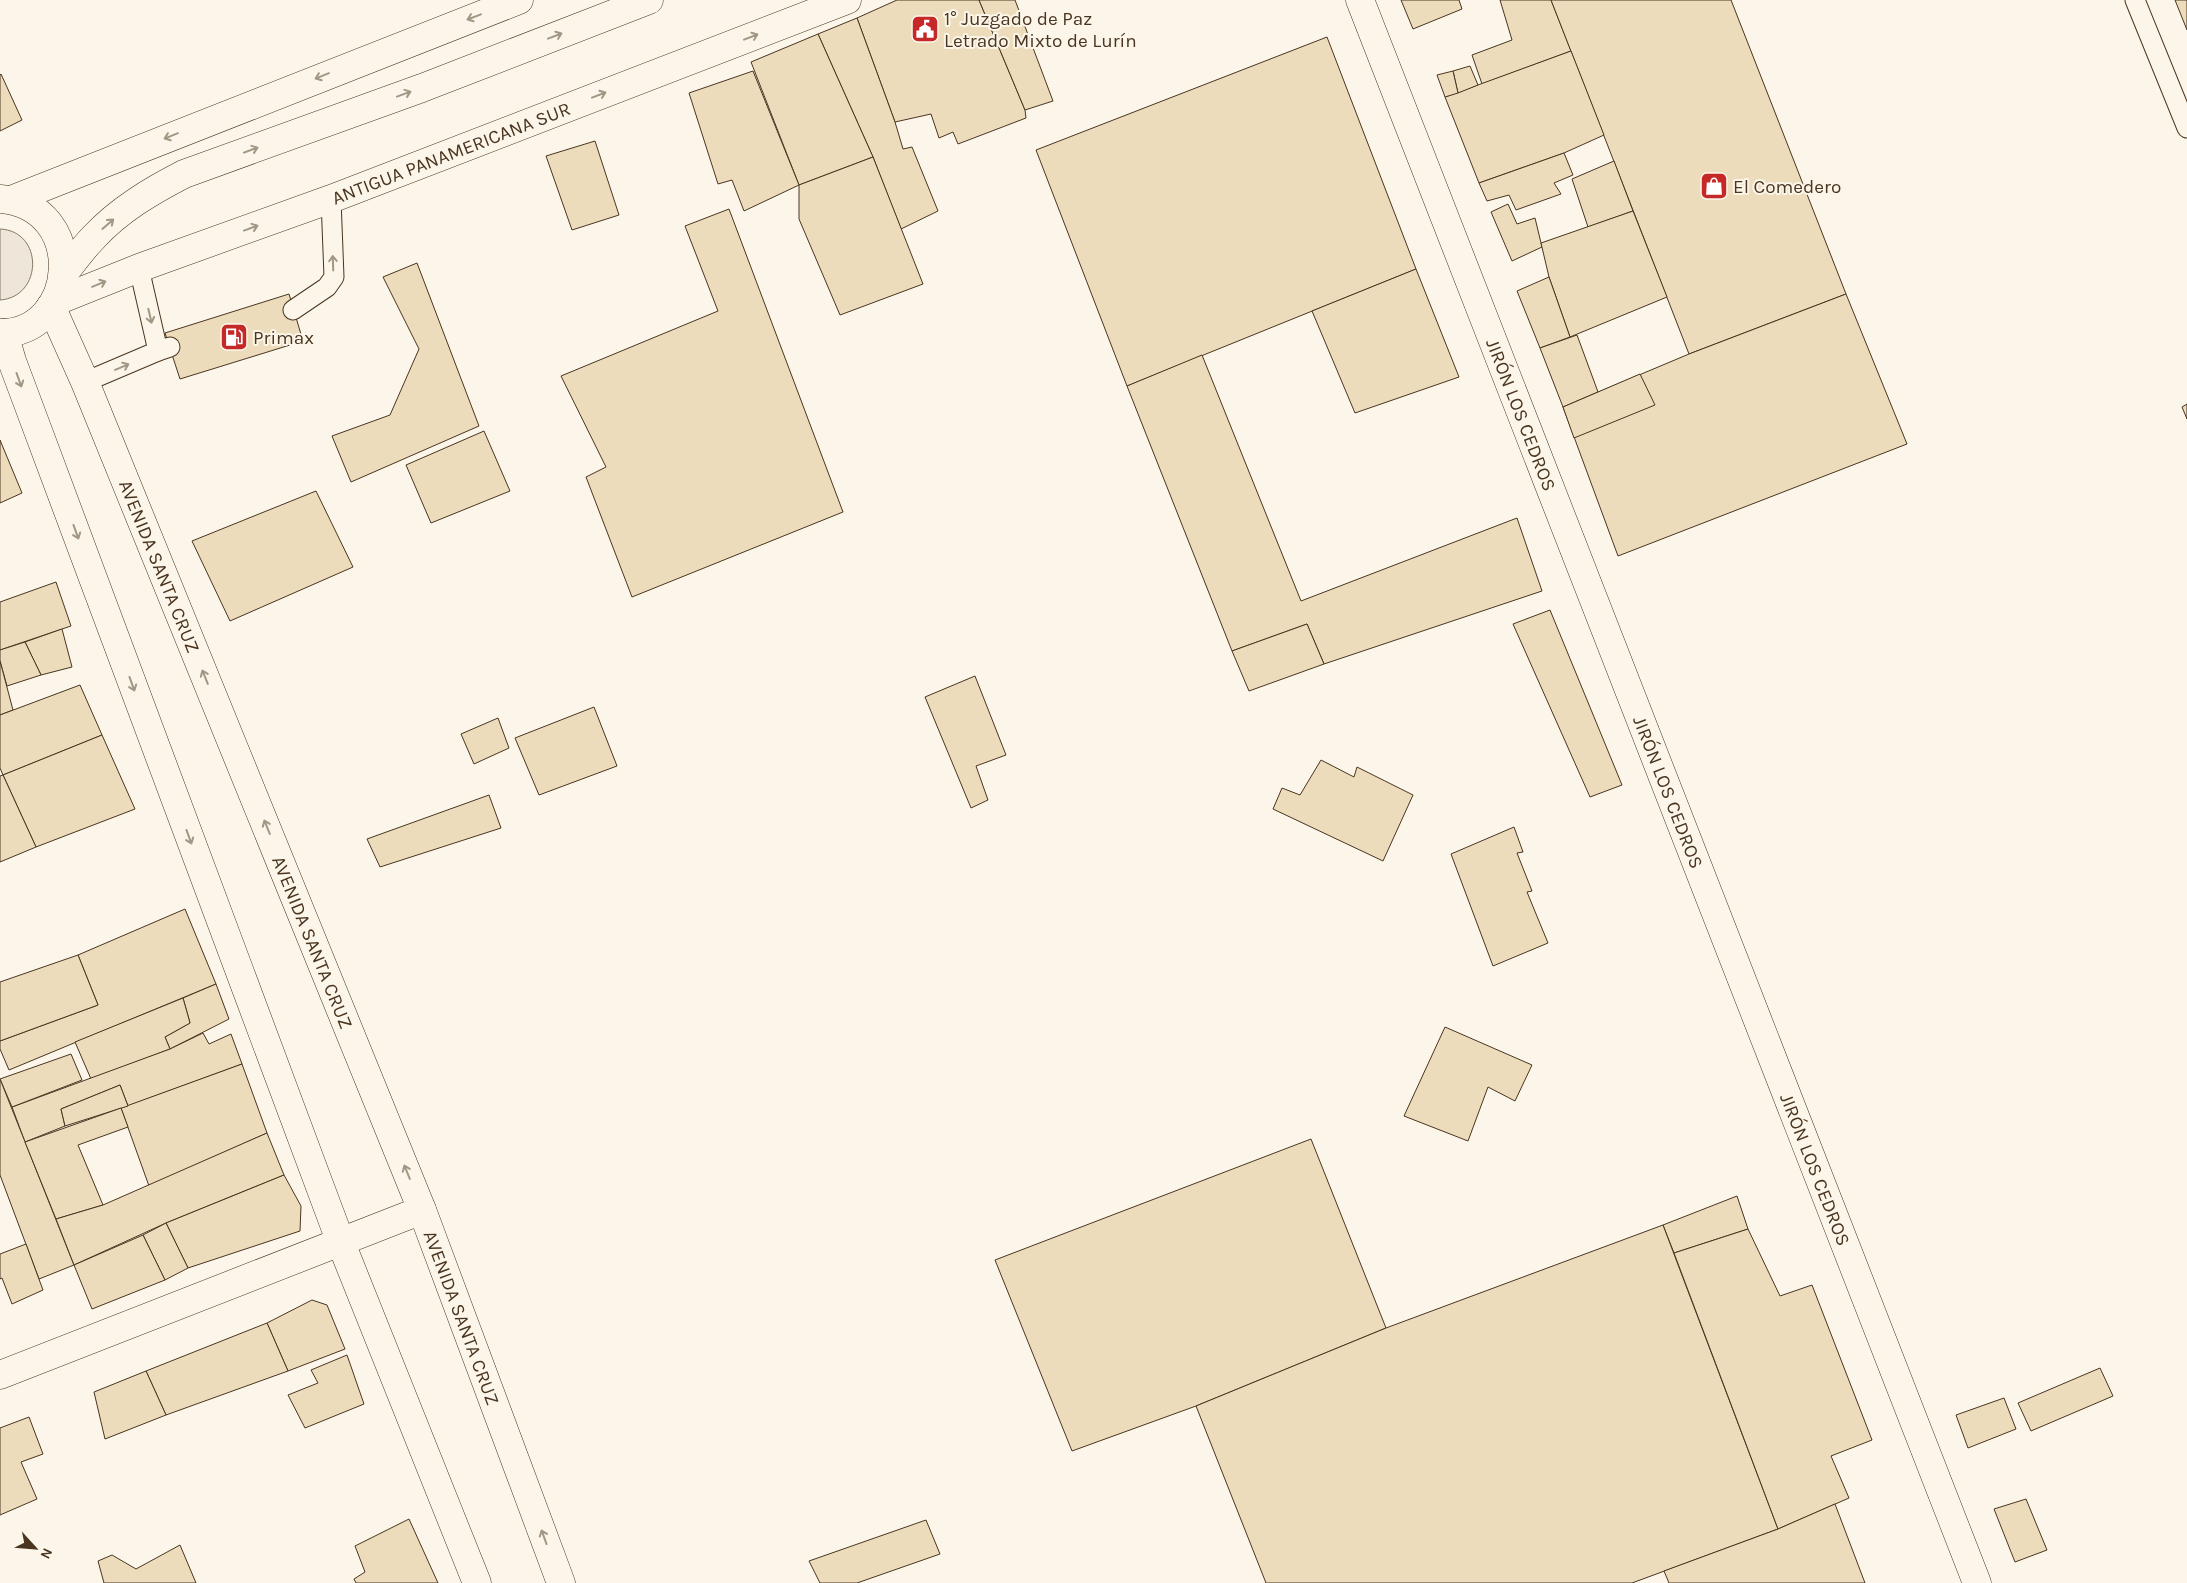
<svg xmlns="http://www.w3.org/2000/svg" width="2187" height="1583" font-family="Karla,sans-serif">
<style>
.green{fill:#ede6d9;stroke:#887966}
.building{fill:#ecdcbc;stroke:#4a3520}
.lines{fill:none;stroke-linecap:round;stroke-linejoin:round}
.service-casing{stroke:#4a3520;stroke-width:21}
.minor-casing{stroke:#4a3520;stroke-width:29}
.tertiary-casing{stroke:#4a3520;stroke-width:29}
.primary-casing{stroke:#4a3520;stroke-width:29}
.service{stroke:#fbf6e9;stroke-width:19}
.minor{stroke:#fbf6e9;stroke-width:28}
.tertiary{stroke:#fbf6e9;stroke-width:28}
.primary{stroke:#fbf6e9;stroke-width:28}
.oneway{stroke:#a29684}
.labels{text-anchor:middle;stroke-width:4;stroke-linejoin:round;paint-order:stroke}
.poi-label{font-size:19px;fill:#4a3520;stroke:#fbf6e9;text-anchor:start}
.street-label{font-size:19px;fill:#4a3520;stroke:#fbf6e9}
</style>
<rect width="100%" height="100%" fill="#fbf6e9"/>
<!-- green -->
<path class="green" d="M 0,229 C 44,231 43,297 0,300 Z"/>
<!-- building -->
<g class="building">
<polygon points="897,0 979,0 1025,110 1026,118 958,144 953,132 939,138 931,114 895,122 857,18"/>
<polygon points="979,0 1015,0 1053,101 1025,110"/>
<polygon points="1401,0 1459,0 1462,9 1413,29"/>
<polygon points="1500,0 1551,0 1571,51 1482,84 1472,55 1512,40"/>
<polygon points="1551,0 1731,0 1846,294 1689,354"/>
<polygon points="2175,0 2187,0 2187,30"/>
<polygon points="857,18 895,122 903,149 912,147 938,211 901,229 873,157 818,34"/>
<polygon points="818,34 873,157 799,185 751,62"/>
<polygon points="1327,37 1416,269 1127,386 1036,150"/>
<polygon points="1571,51 1604,135 1564,153 1479,183 1445,97"/>
<polygon points="1470,66 1478,85 1458,93 1453,71"/>
<polygon points="753,71 799,185 744,211 732,180 718,184 689,93"/>
<polygon points="1453,71 1458,93 1445,97 1437,75"/>
<polygon points="1,74 22,120 0,131 0,75"/>
<polygon points="595,141 619,215 572,230 546,156"/>
<polygon points="1564,153 1573,175 1554,183 1561,194 1516,210 1509,195 1487,201 1479,183"/>
<polygon points="873,157 923,284 840,315 799,219 799,185"/>
<polygon points="1614,161 1633,211 1588,227 1572,179"/>
<polygon points="1508,204 1517,224 1535,218 1542,247 1512,261 1491,212"/>
<polygon points="729,209 843,512 632,597 586,477 606,467 561,376 718,311 685,226"/>
<polygon points="1633,211 1667,297 1570,337 1549,277 1541,243"/>
<polygon points="417,263 479,426 351,482 332,436 390,415 419,349 383,277"/>
<polygon points="1416,269 1459,377 1355,413 1312,311"/>
<polygon points="1549,277 1570,337 1540,348 1517,291"/>
<polygon points="289,294 303,341 180,379 165,333"/>
<polygon points="1846,294 1907,444 1618,556 1563,407 1689,354"/>
<polygon points="1577,335 1598,392 1563,407 1540,348"/>
<polygon points="1202,355 1301,601 1517,518 1542,591 1324,664 1307,624 1232,651 1127,386"/>
<polygon points="1640,374 1655,405 1574,438 1563,407"/>
<polygon points="2187,404 2187,419 2182,407"/>
<polygon points="484,431 510,491 431,523 406,465"/>
<polygon points="0,440 22,493 0,503"/>
<polygon points="316,491 353,567 230,621 192,541"/>
<polygon points="56,582 71,626 0,650 0,602"/>
<polygon points="1550,610 1622,785 1590,797 1513,624"/>
<polygon points="1307,624 1324,664 1249,691 1232,651"/>
<polygon points="62,629 72,667 41,675 25,642"/>
<polygon points="25,642 41,675 7,686 0,661 0,650"/>
<polygon points="0,661 13,710 0,715"/>
<polygon points="975,676 1006,755 976,766 988,800 971,808 925,697"/>
<polygon points="80,685 102,735 3,775 0,768 0,715"/>
<polygon points="594,707 617,766 539,795 515,738"/>
<polygon points="498,718 509,748 474,764 461,734"/>
<polygon points="102,735 135,809 36,847 3,775"/>
<polygon points="1321,760 1354,777 1357,767 1413,795 1383,861 1273,809 1282,788 1300,795"/>
<polygon points="3,775 36,847 0,862 0,776"/>
<polygon points="489,795 501,828 380,867 367,839"/>
<polygon points="1514,827 1523,852 1517,853 1532,891 1527,892 1548,943 1493,966 1451,854"/>
<polygon points="185,909 216,984 9,1070 0,1049 0,1041 98,1005 78,955"/>
<polygon points="78,955 98,1005 0,1041 0,982"/>
<polygon points="216,984 229,1019 170,1049 165,1037 190,1023 183,998"/>
<polygon points="183,998 190,1023 165,1037 170,1049 91,1079 75,1042"/>
<polygon points="1445,1027 1532,1065 1515,1101 1488,1087 1468,1141 1404,1116"/>
<polygon points="203,1033 209,1044 231,1034 242,1064 128,1106 120,1085 61,1109 65,1126 25,1142 12,1107 170,1049"/>
<polygon points="71,1054 82,1080 12,1107 0,1079"/>
<polygon points="242,1064 267,1133 149,1186 121,1108"/>
<polygon points="0,1079 74,1265 39,1279 0,1175"/>
<polygon points="120,1085 128,1106 65,1126 61,1109"/>
<polygon points="121,1108 128,1127 78,1145 103,1205 56,1219 25,1142"/>
<polygon points="267,1133 284,1175 166,1223 74,1265 56,1219 103,1205"/>
<polygon points="1311,1139 1386,1328 1196,1406 1072,1451 995,1260"/>
<polygon points="284,1175 301,1206 300,1231 188,1268 166,1223"/>
<polygon points="1737,1196 1748,1229 1674,1253 1663,1225"/>
<polygon points="166,1223 188,1268 165,1280 143,1235"/>
<polygon points="1663,1225 1778,1529 1632,1583 1266,1583 1196,1406 1386,1328"/>
<polygon points="1748,1229 1780,1296 1812,1285 1872,1440 1831,1456 1849,1498 1778,1529 1674,1253"/>
<polygon points="143,1235 165,1280 92,1309 74,1265"/>
<polygon points="26,1244 43,1290 12,1304 2,1278 0,1279 0,1254"/>
<polygon points="312,1300 327,1305 345,1349 288,1371 267,1323"/>
<polygon points="267,1323 288,1371 166,1415 146,1371"/>
<polygon points="347,1355 364,1404 305,1428 288,1395 318,1383 311,1370"/>
<polygon points="2100,1368 2113,1396 2031,1431 2018,1403"/>
<polygon points="146,1371 166,1415 105,1439 94,1392"/>
<polygon points="2004,1398 2016,1429 1968,1448 1956,1415"/>
<polygon points="29,1417 43,1454 21,1462 37,1499 0,1515 0,1428"/>
<polygon points="2026,1499 2047,1550 2015,1562 1994,1509"/>
<polygon points="1835,1504 1865,1583 1669,1583 1664,1571 1778,1529"/>
<polygon points="409,1519 438,1583 356,1583 354,1579 365,1572 355,1546"/>
<polygon points="926,1520 940,1554 857,1583 820,1583 809,1561"/>
<polygon points="180,1545 196,1583 104,1583 98,1561 112,1555 136,1569"/>
</g>
<g class="lines">
<!-- service casing -->
<g class="service-casing">
<g id="service">
<polyline points="2135,0 2187,128"/>
<polyline points="139,268 158,351 170,347"/>
<polyline points="293,310 327,287 334,277 331,199"/>
<polyline points="85,382 158,351"/>
</g>
</g>
<!-- minor casing -->
<g class="minor-casing">
<g id="minor">
<path id="s1" d="M 1360,0 L 1977,1583"/>
<path id="s2" d="M 51,306 L 85,382 L 422,1210 L 561,1583"/>
<polyline points="4,333 12,361 341,1243 477,1583"/>
<polyline points="0,1375 422,1210"/>
</g>
</g>
<!-- tertiary casing -->
<g class="tertiary-casing">
<g id="tertiary">
<path id="s3" d="M 54,302 L 139,268 L 331,199 L 847,0"/>
</g>
</g>
<!-- primary casing -->
<g class="primary-casing">
<g id="primary">
<polyline points="11,200 519,0"/>
<path d="M 64,273 C 74,261 83,248 94,237 C 119,210 151,191 184,174 L 422,88 L 649,0"/>
<path d="M 0,333 C 78,334 89,207 1,199"/>
</g>
</g>
<!-- service -->
<use href="#service" class="service"/>
<!-- minor -->
<use href="#minor" class="minor"/>
<!-- tertiary -->
<use href="#tertiary" class="tertiary"/>
<!-- primary -->
<use href="#primary" class="primary"/>
</g>
<!-- one-way arrows -->
<defs><path id="oneway-shaft" d="M-6 0H5M1.5-3L5.5 0L1.5 3" fill="none" stroke-width="1.6" stroke-linecap="round" stroke-linejoin="round" transform="scale(1.25)"/></defs>
<g class="oneway">
<use href="#oneway-shaft" transform="translate(474 17) rotate(159)"/>
<use href="#oneway-shaft" transform="translate(555 36) rotate(-21)"/>
<use href="#oneway-shaft" transform="translate(751 37) rotate(-21)"/>
<use href="#oneway-shaft" transform="translate(322 76) rotate(158)"/>
<use href="#oneway-shaft" transform="translate(404 94) rotate(-20)"/>
<use href="#oneway-shaft" transform="translate(599 95) rotate(-21)"/>
<use href="#oneway-shaft" transform="translate(171 136) rotate(158)"/>
<use href="#oneway-shaft" transform="translate(251 150) rotate(-20)"/>
<use href="#oneway-shaft" transform="translate(108 224) rotate(-41)"/>
<use href="#oneway-shaft" transform="translate(251 228) rotate(-20)"/>
<use href="#oneway-shaft" transform="translate(333 263) rotate(-92)"/>
<use href="#oneway-shaft" transform="translate(99 284) rotate(-22)"/>
<use href="#oneway-shaft" transform="translate(150 316) rotate(77)"/>
<use href="#oneway-shaft" transform="translate(122 367) rotate(-23)"/>
<use href="#oneway-shaft" transform="translate(19 380) rotate(70)"/>
<use href="#oneway-shaft" transform="translate(76 532) rotate(70)"/>
<use href="#oneway-shaft" transform="translate(205 677) rotate(-112)"/>
<use href="#oneway-shaft" transform="translate(132 684) rotate(70)"/>
<use href="#oneway-shaft" transform="translate(267 827) rotate(-112)"/>
<use href="#oneway-shaft" transform="translate(189 837) rotate(70)"/>
<use href="#oneway-shaft" transform="translate(407 1172) rotate(-112)"/>
<use href="#oneway-shaft" transform="translate(544 1537) rotate(-110)"/>
</g>
<!-- icons -->
<defs>
<g id="civic-square" transform="scale(1.4375)"><rect x="-9" y="-9" width="18" height="18" rx="4" fill="#c62828" stroke="#fbf6e9"/><path d="M-.6-6.5H3V-4.5H.6V-3L4-1V1h2V6H-6V1h2V-1L-.6-3ZM-1.2 2.5V6h2.4V2.5Z" fill="#fff"/></g>
<g id="shop-square" transform="scale(1.4375)"><rect x="-9" y="-9" width="18" height="18" rx="4" fill="#c62828" stroke="#fbf6e9"/><path d="M-5-2.5h2.3a2.7 3.5 0 0 1 5.4 0H5L5.5 6h-11ZM-1.5-2.5h3a1.5 2.3 0 0 0-3 0Z" fill="#fff"/></g>
<g id="fuel-square" transform="scale(1.4375)"><rect x="-9" y="-9" width="18" height="18" rx="4" fill="#c62828" stroke="#fbf6e9"/><path d="M-5.5-6h7V0h2V4h1.3V-2.5L3-4.5l.8-.8L6-3V5H2.5V1h-1V6h-7ZM-4.2-4.7v3.2H.2V-4.7Z" fill="#fff"/></g>
</defs>
<g fill-rule="evenodd">
<use href="#civic-square" x="925" y="29"/>
<use href="#shop-square" x="1714" y="186"/>
<use href="#fuel-square" x="234" y="337"/>
</g>
<g class="labels">
<!-- poi labels -->
<g class="poi-label">
<text x="944" y="25">1° Juzgado de Paz<tspan x="944" dy="22">Letrado Mixto de Lurín</tspan></text>
<text x="1733" y="193">El Comedero</text>
<text x="253" y="344">Primax</text>
</g>
<!-- street labels -->
<g class="street-label">
<text dy="7" stroke="none"><textPath href="#s3" startOffset="424">ANTIGUA PANAMERICANA SUR</textPath></text>
<text dy="7" stroke="none"><textPath href="#s1" startOffset="445">JIRÓN LOS CEDROS</textPath></text>
<text dy="7" stroke="none"><textPath href="#s2" startOffset="282">AVENIDA SANTA CRUZ</textPath></text>
<text dy="7" stroke="none"><textPath href="#s1" startOffset="850">JIRÓN LOS CEDROS</textPath></text>
<text dy="7" stroke="none"><textPath href="#s2" startOffset="688">AVENIDA SANTA CRUZ</textPath></text>
<text dy="7" stroke="none"><textPath href="#s1" startOffset="1255">JIRÓN LOS CEDROS</textPath></text>
<text dy="7" stroke="none"><textPath href="#s2" startOffset="1092">AVENIDA SANTA CRUZ</textPath></text>
</g>
</g>
<!-- north arrow -->
<g transform="translate(35 1548) rotate(116)" stroke="#fbf6e9" stroke-width="4" paint-order="stroke">
<path d="M0-4L9 19L0 12L-9 19Z" fill="#4a3520"/>
<text y="-8" font-size="14" font-weight="bold" text-anchor="middle" fill="#4a3520">N</text>
</g>
</svg>
